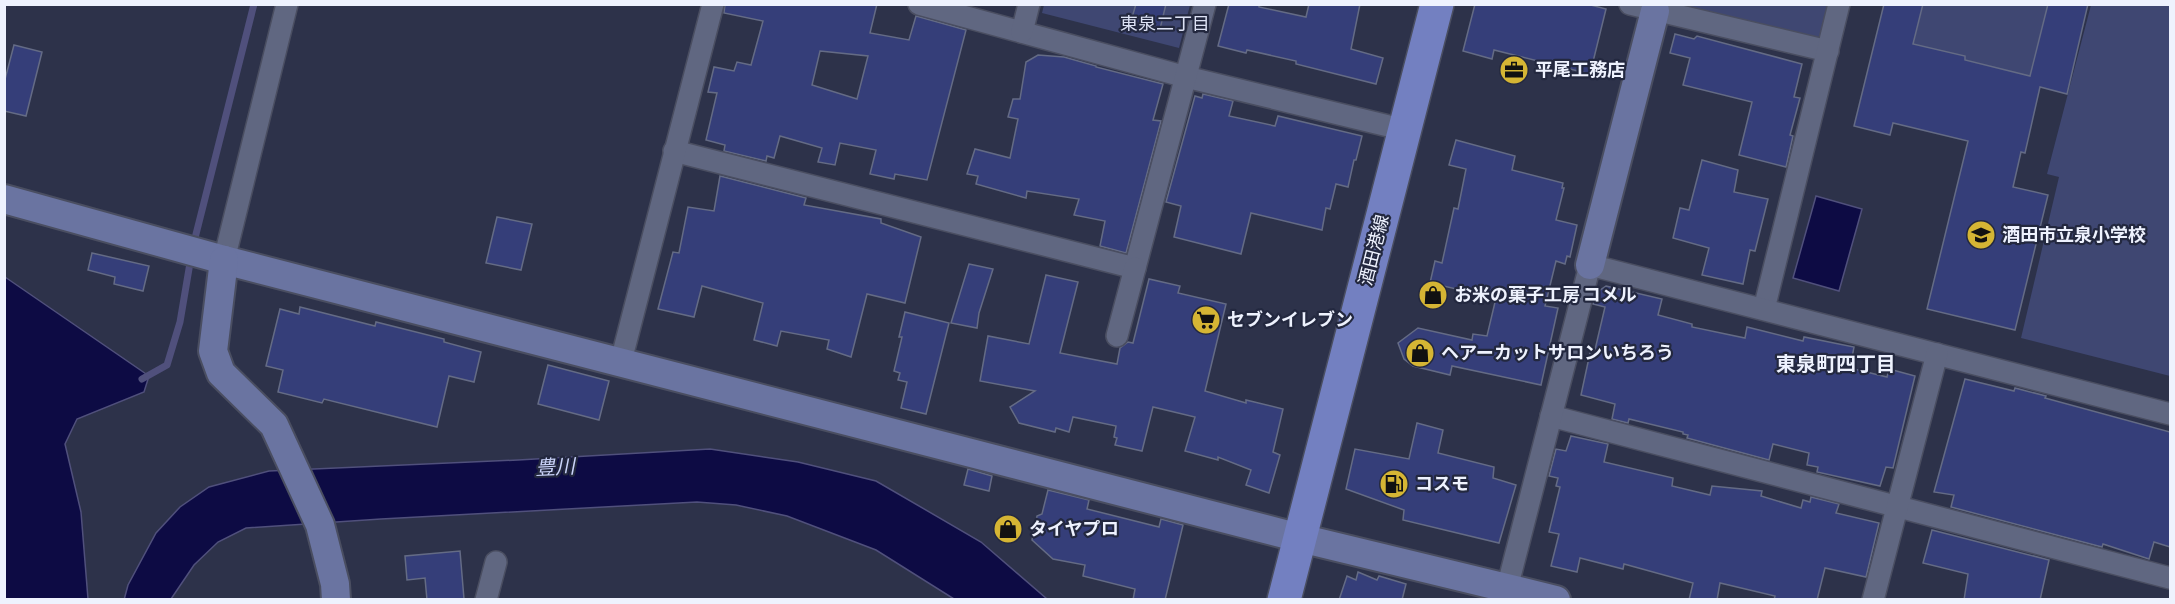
<svg xmlns="http://www.w3.org/2000/svg" width="2175" height="604" font-family="'Sofia Sans Condensed','Noto Sans JP',sans-serif">
<style>
.green{fill:#3f4772}
.water{fill:#0d0b44;stroke:#50507c;stroke-width:1.5}
.lines{fill:none;stroke-linecap:round;stroke-linejoin:round}
.stream{stroke:#50507c;stroke-width:7}
.building{fill:#353e79;stroke:#646b85;stroke-width:1.5;fill-rule:evenodd}
.street-casing{stroke:#4a4e61;stroke-width:24}
.secondary-casing{stroke:#4a4e61;stroke-width:32}
.primary-casing{stroke:#4a4e61;stroke-width:36}
.street{stroke:#606781;stroke-width:21}
.secondary{stroke:#6a74a1;stroke-width:28}
.primary{stroke:#7380c1;stroke-width:33}
.labels{text-anchor:middle;stroke-width:4.5;stroke-linejoin:round;paint-order:stroke}
.park-label{font-size:18px;fill:#dde2f5;stroke:#23283f}
.poi-label{font-size:18px;font-weight:bold;fill:#eef2fe;stroke:#23283f;text-anchor:start}
.street-label{font-size:18px;fill:#eef2fe;stroke:#23283f}
.neighbourhood-label{font-size:20px;font-weight:bold;fill:#eef2fe;stroke:#23283f}
.water-label{font-size:20px;font-style:italic;fill:#cbd4fa;stroke:#23283f}
</style>
<rect width="100%" height="100%" fill="#2d324a"/>
<!-- green -->
<g class="green">
<polygon points="1044,5 1190,5 1179,48 1042,13"/>
<polygon points="1676,5 1828,5 1820,38"/>
<polygon points="1923,5 2048,5 2027,87 2015,73 1965,60 1965,56 1905,78"/>
<polygon points="2091,5 2170,5 2170,376 2021,338 2059,177 2047,174"/>
</g>
<!-- water -->
<g class="water">
<polygon points="1816,196 1862,209 1839,291 1793,278"/>
<polygon points="5,277 149,376 144,392 77,419 65,444 81,512 88,599 5,599"/>
<polygon points="710,449 798,462 876,481 981,542 1047,599 954,599 876,550 787,516 736,505 697,502 381,519 246,528 218,542 194,565 171,599 124,600 128,585 156,533 180,507 209,487 269,471 518,460"/>
</g>
<g class="lines">
<!-- stream -->
<g class="stream">
<polyline points="193,246 254,4"/>
<polyline points="142,379 167,365 180,322 191,257"/>
</g>
</g>
<!-- building -->
<g class="building">
<path d="M 725,4 L 877,4 L 870,33 L 909,40 L 916,16 L 966,30 L 927,180 L 895,174 L 894,179 L 870,174 L 876,150 L 840,143 L 835,165 L 818,162 L 822,148 L 780,136 L 774,158 L 767,156 L 766,161 L 724,151 L 725,145 L 706,140 L 717,93 L 708,92 L 714,67 L 734,71 L 737,62 L 751,65 L 763,21 L 724,13 ZM 820,51 L 868,56 L 857,99 L 812,85 Z"/>
<polygon points="1136,4 1166,4 1160,29 1131,21"/>
<polygon points="1229,4 1259,4 1259,7 1306,17 1309,4 1360,4 1351,49 1383,58 1376,84 1296,64 1296,61 1247,50 1246,53 1218,46"/>
<polygon points="1475,4 1587,4 1606,9 1590,74 1494,50 1492,59 1463,51"/>
<polygon points="1884,4 1923,4 1913,44 1965,56 1965,60 2030,76 2048,4 2088,4 2067,94 2040,87 2025,153 2021,152 2013,187 2048,195 2015,330 1927,309 1968,141 1893,123 1890,135 1854,126"/>
<polygon points="1675,34 1694,39 1697,36 1802,64 1794,97 1800,98 1790,135 1793,136 1786,167 1739,155 1752,102 1683,85 1690,58 1670,53"/>
<polygon points="14,45 42,52 26,116 4,111 4,83"/>
<polygon points="1038,55 1064,57 1096,66 1096,67 1163,84 1153,120 1161,121 1126,253 1100,246 1105,221 1074,215 1079,199 1027,191 1026,198 976,184 978,176 967,174 975,149 1010,158 1018,119 1008,117 1013,99 1020,99 1026,62"/>
<polygon points="1203,94 1233,101 1229,116 1275,126 1278,116 1362,136 1356,160 1354,160 1348,187 1336,184 1330,209 1326,208 1322,230 1251,213 1241,254 1174,237 1181,206 1166,202 1195,96 1202,98"/>
<polygon points="1456,140 1515,156 1512,170 1563,183 1562,188 1564,188 1556,220 1577,225 1570,257 1567,256 1565,264 1556,261 1545,306 1558,308 1541,385 1452,366 1450,375 1413,366 1404,359 1398,343 1418,328 1472,340 1473,334 1487,336 1496,298 1430,283 1435,261 1442,263 1454,208 1458,209 1466,169 1449,165"/>
<polygon points="1702,160 1738,170 1734,192 1768,199 1755,251 1750,250 1743,284 1702,275 1709,248 1673,238 1680,208 1689,210"/>
<polygon points="720,176 806,198 804,205 881,219 881,223 921,237 905,303 867,294 851,357 827,349 829,340 781,331 777,346 754,340 763,303 702,286 694,317 658,309 673,252 679,253 688,207 714,211"/>
<polygon points="497,217 532,224 521,270 486,263"/>
<polygon points="92,253 149,266 143,291 114,284 115,277 88,270"/>
<polygon points="969,264 993,269 979,313 977,328 951,323"/>
<polygon points="1046,275 1078,282 1060,353 1117,364 1120,348 1128,342 1133,343 1149,279 1180,286 1178,293 1226,304 1205,391 1246,403 1246,400 1283,409 1273,452 1280,455 1269,493 1246,485 1251,470 1218,457 1218,460 1185,451 1195,417 1153,407 1142,451 1115,445 1117,438 1114,437 1116,426 1073,417 1069,432 1056,428 1055,432 1019,423 1010,407 1035,391 980,381 988,336 1029,344"/>
<polygon points="1606,286 1662,299 1658,315 1692,324 1692,327 1745,338 1747,327 1803,341 1804,337 1854,347 1850,368 1887,377 1889,369 1915,376 1893,468 1886,467 1880,486 1817,472 1818,467 1807,465 1809,453 1773,444 1769,460 1687,438 1688,435 1683,434 1683,432 1629,419 1628,423 1612,419 1615,404 1581,395 1590,353 1594,354 1605,307 1593,304 1596,293"/>
<polygon points="300,307 375,326 376,322 444,339 444,342 481,352 474,382 449,376 437,427 324,399 322,403 278,392 283,370 266,366 280,309 299,314"/>
<polygon points="905,312 949,323 926,414 901,408 907,382 898,380 900,373 894,371 902,337 899,337"/>
<polygon points="548,365 609,381 599,420 538,404"/>
<polygon points="1965,379 2014,391 2015,388 2046,396 2045,398 2170,432 2170,547 2154,542 2149,559 2103,544 2102,547 1951,507 1954,495 1934,492"/>
<polygon points="1417,423 1443,430 1438,453 1494,467 1493,478 1516,485 1499,543 1403,520 1404,510 1346,489 1355,449 1409,459"/>
<polygon points="1571,436 1608,444 1604,462 1673,478 1672,486 1710,495 1712,486 1762,491 1761,496 1801,508 1803,500 1810,502 1811,497 1839,504 1836,513 1879,523 1866,577 1825,568 1817,600 1774,600 1775,596 1720,583 1717,600 1689,600 1693,583 1624,564 1623,569 1580,558 1577,572 1551,566 1559,534 1549,532 1560,487 1556,486 1558,478 1549,476 1556,449 1566,451"/>
<polygon points="968,469 992,476 989,491 964,485"/>
<polygon points="1048,490 1089,500 1087,509 1159,527 1161,519 1183,525 1165,600 1133,600 1135,589 1083,576 1085,565 1053,559 1032,540 1037,516 1042,514"/>
<polygon points="1932,530 2049,560 2040,600 1964,600 1968,574 1923,563"/>
<polygon points="460,551 464,599 427,600 425,578 407,580 405,556"/>
<polygon points="1358,572 1377,580 1379,576 1406,584 1402,600 1339,600 1347,576 1356,580"/>
</g>
<g class="lines">
<!-- street casing -->
<g class="street-casing">
<g id="street">
<polyline points="919,4 1186,77 1405,130"/>
<polyline points="1630,4 1828,51"/>
<polyline points="1022,32 1029,4"/>
<polyline points="674,151 1135,268 1205,4"/>
<polyline points="224,260 287,4"/>
<polyline points="1764,309 1839,4"/>
<polyline points="1117,336 1135,268"/>
<polyline points="621,361 713,4"/>
<polyline points="1551,416 2170,578"/>
<polyline points="486,600 496,562"/>
<polyline points="1504,600 1590,265 2170,414"/>
<polyline points="1873,600 1937,354"/>
</g>
</g>
<!-- secondary casing -->
<g class="secondary-casing">
<g id="secondary">
<polyline points="4,199 224,260 1300,538 1556,600"/>
<polyline points="224,260 213,351 221,373 274,425 320,525 335,584 336,600"/>
<polyline points="1590,265 1655,11"/>
</g>
</g>
<!-- primary casing -->
<g class="primary-casing">
<polyline id="primary" points="1284,600 1437,4"/>
</g>
<!-- street -->
<use href="#street" class="street"/>
<!-- secondary -->
<use href="#secondary" class="secondary"/>
<!-- primary -->
<use href="#primary" class="primary"/>
</g>
<!-- icons -->
<defs>
<g id="office-disc" transform="scale(1.5)"><circle r="9.5" fill="#d5b534" stroke="#23283f"/><path d="M-6-3h4V-5.5h4V-3h4V5H-6ZM-1-4.5V-3h2v-1.5ZM-6 0V1H6V0Z" fill="#111"/></g>
<g id="school-disc" transform="scale(1.5)"><circle r="9.5" fill="#d5b534" stroke="#23283f"/><path d="M0-5L7-2L0 1L-7-2ZM-4 1L0 2.5L4 1V4Q0 6-4 4Z" fill="#111"/></g>
<g id="shop-disc" transform="scale(1.5)"><circle r="9.5" fill="#d5b534" stroke="#23283f"/><path d="M-5-2.5h2.3a2.7 3.5 0 0 1 5.4 0H5L5.5 6h-11ZM-1.5-2.5h3a1.5 2.3 0 0 0-3 0Z" fill="#111"/></g>
<g id="supermarket-disc" transform="scale(1.5)"><circle r="9.5" fill="#d5b534" stroke="#23283f"/><path d="M-6-5.5h2.5l.6 2H6L4.5 2H-2.5L-4.4-4H-6ZM-1.5 3.2a1.3 1.3 0 1 0 .1 0ZM3 3.2a1.3 1.3 0 1 0 .1 0Z" fill="#111"/></g>
<g id="fuel-disc" transform="scale(1.5)"><circle r="9.5" fill="#d5b534" stroke="#23283f"/><path d="M-5.5-6h7V0h2V4h1.3V-2.5L3-4.5l.8-.8L6-3V5H2.5V1h-1V6h-7ZM-4.2-4.7v3.2H.2V-4.7Z" fill="#111"/></g>
</defs>
<g fill-rule="evenodd">
<use href="#office-disc" x="1514" y="70"/>
<use href="#school-disc" x="1981" y="235"/>
<use href="#shop-disc" x="1433" y="295"/>
<use href="#supermarket-disc" x="1206" y="320"/>
<use href="#shop-disc" x="1420" y="353"/>
<use href="#fuel-disc" x="1394" y="484"/>
<use href="#shop-disc" x="1008" y="529"/>
</g>
<g class="labels">
<!-- park labels -->
<g class="park-label">
<text x="1165" y="30">東泉二丁目</text>
</g>
<!-- poi labels -->
<g class="poi-label">
<text x="1535" y="76">平尾工務店</text>
<text x="2002" y="241">酒田市立泉小学校</text>
<text x="1454" y="301">お米の菓子工房 コメル</text>
<text x="1227" y="326">セブンイレブン</text>
<text x="1441" y="359">ヘアーカットサロンいちろう</text>
<text x="1415" y="490">コスモ</text>
<text x="1029" y="535">タイヤプロ</text>
</g>
<!-- street labels -->
<g class="street-label">
<text transform="translate(1374 250) rotate(-76)" y="6">酒田港線</text>
</g>
<!-- neighbourhood labels -->
<g class="neighbourhood-label">
<text x="1836" y="371">東泉町四丁目</text>
</g>
<!-- water labels -->
<g class="water-label">
<text transform="translate(555 467) rotate(-3)" y="7">豊川</text>
</g>
</g>
<!-- border -->
<rect width="2175" height="604" fill="none" stroke="#eef2fe" stroke-width="12"/>
</svg>
